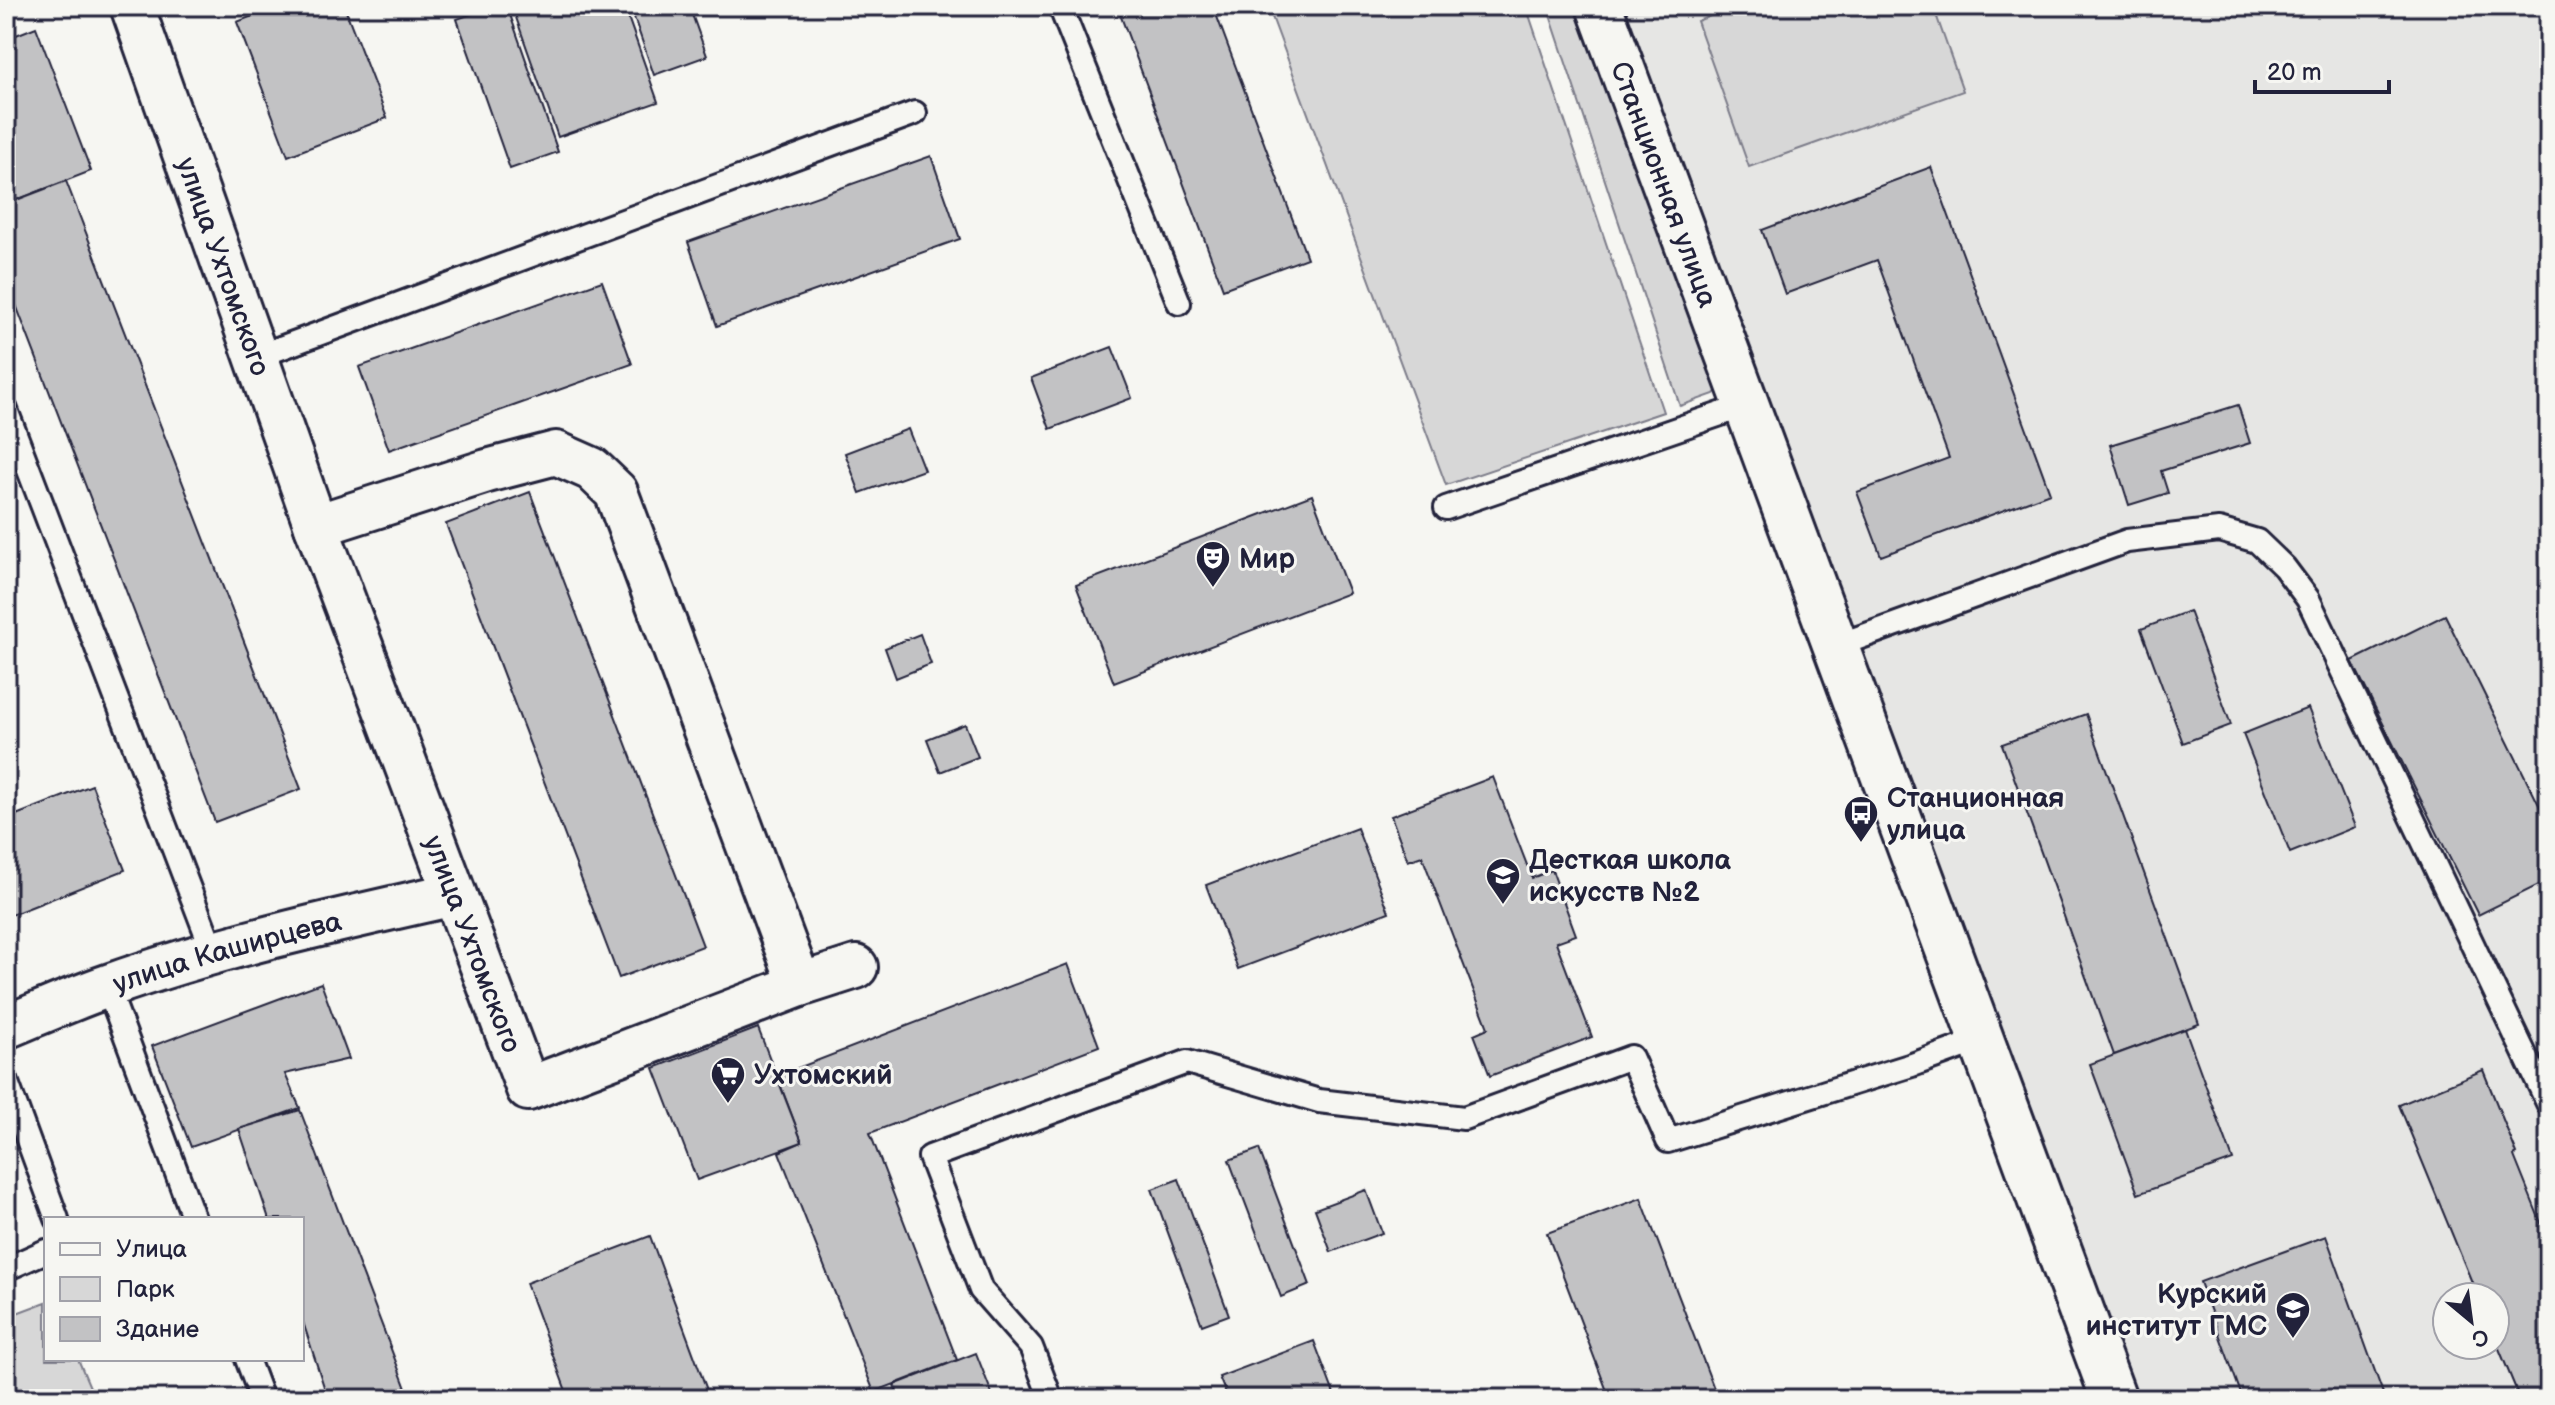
<svg xmlns="http://www.w3.org/2000/svg" width="2555" height="1405" font-family="'Balsamiq Sans',sans-serif">
<style>
.built{fill:#e6e6e4;fill-rule:evenodd}
.green{fill:#d7d7d7;stroke:#7c7c89;stroke-width:2}
.building{fill:#c2c2c4;stroke:#22223b;stroke-width:2}
.lines{fill:none;stroke-linecap:round;stroke-linejoin:round}
.lane-casing{stroke:#22223b;stroke-width:28}
.street-casing{stroke:#22223b;stroke-width:48}
.primary-casing{stroke:#22223b;stroke-width:50}
.lane{stroke:#f6f6f2;stroke-width:22}
.street{stroke:#f6f6f2;stroke-width:42}
.primary{stroke:#f6f6f2;stroke-width:44}
.labels{text-anchor:middle;stroke-width:6;stroke-linejoin:round;paint-order:stroke}
.street-label{font-size:28px;fill:#22223b;stroke:#f6f6f2}
.poi-label{font-size:28px;font-weight:bold;fill:#22223b;stroke:#f6f6f2;text-anchor:start}
</style>
<rect width="100%" height="100%" fill="#f6f6f2"/>
<filter id="ink" filterUnits="userSpaceOnUse"><feTurbulence type="fractalNoise" baseFrequency=".0125" numOctaves="2"/><feDisplacementMap in="SourceGraphic" scale="16" xChannelSelector="R" yChannelSelector="G"/><feConvolveMatrix kernelMatrix="1 2 1 2 8 2 1 2 1" color-interpolation-filters="sRGB"/></filter>
<g filter="url(#ink)">
<!-- built -->
<path class="built" d="M 1605,6 L 2549,6 L 2549,1399 L 2101,1399 ZM 2447,1297 L 2495,1297 L 2495,1345 L 2447,1345 Z"/>
<!-- green -->
<g class="green">
<polygon points="1268,6 1526,6 1663,412 1446,485"/>
<polygon points="1547,6 1584,6 1720,387 1714,394 1680,406"/>
<polygon points="1737,6 1933,6 1963,91 1749,167 1697,21"/>
<polygon points="46,1302 46,1359 78,1359 95,1399 6,1399 6,1317"/>
</g>
<!-- building -->
<g class="building">
<polygon points="278,6 344,6 387,118 288,156 237,22"/>
<polygon points="494,6 507,6 558,152 510,169 457,19"/>
<polygon points="512,6 624,6 658,102 558,137"/>
<polygon points="630,6 689,6 707,56 654,75"/>
<polygon points="1117,6 1213,6 1307,258 1223,289"/>
<polygon points="36,27 91,171 6,204 6,39"/>
<polygon points="931,156 960,239 717,326 688,242"/>
<polygon points="1931,167 2050,493 1881,556 1857,492 1949,458 1877,260 1785,294 1762,230"/>
<polygon points="66,181 301,789 215,822 6,279 6,204"/>
<polygon points="602,281 632,364 389,450 359,367"/>
<polygon points="1112,347 1132,398 1050,429 1031,378"/>
<polygon points="2238,405 2250,443 2161,471 2168,493 2129,505 2110,445"/>
<polygon points="908,429 924,470 860,493 845,453"/>
<polygon points="530,492 703,946 619,978 446,524"/>
<polygon points="1312,495 1349,593 1114,683 1076,585"/>
<polygon points="2189,611 2231,725 2183,743 2141,629"/>
<polygon points="2445,615 2549,825 2549,880 2478,915 2352,661"/>
<polygon points="920,634 931,664 896,678 885,648"/>
<polygon points="2308,708 2355,827 2290,853 2243,734"/>
<polygon points="2086,714 2199,1024 2114,1055 2002,744"/>
<polygon points="965,724 978,757 940,772 927,739"/>
<polygon points="1493,777 1532,878 1552,870 1576,935 1556,942 1592,1037 1490,1076 1474,1034 1488,1028 1422,856 1408,861 1391,816"/>
<polygon points="92,785 125,870 6,917 6,819"/>
<polygon points="1357,828 1389,912 1238,969 1206,885"/>
<polygon points="1068,964 1099,1046 870,1133 957,1360 874,1392 779,1152 802,1142 777,1076"/>
<polygon points="321,983 349,1059 285,1074 300,1108 191,1147 152,1046"/>
<polygon points="758,1028 802,1142 697,1180 654,1068"/>
<polygon points="2185,1029 2233,1160 2138,1194 2090,1064"/>
<polygon points="2483,1070 2517,1154 2514,1156 2549,1243 2549,1399 2520,1399 2495,1339 2495,1297 2478,1297 2399,1105"/>
<polygon points="300,1110 410,1399 328,1399 302,1319 302,1219 269,1219 239,1129"/>
<polygon points="1259,1149 1310,1285 1281,1297 1229,1160"/>
<polygon points="1179,1179 1229,1315 1202,1325 1152,1189"/>
<polygon points="1366,1190 1382,1233 1331,1252 1315,1209"/>
<polygon points="1641,1198 1718,1399 1610,1399 1547,1233"/>
<polygon points="650,1236 708,1393 691,1399 569,1399 526,1283"/>
<polygon points="2326,1236 2385,1399 2243,1399 2200,1282"/>
<polygon points="1314,1341 1336,1399 1228,1399 1219,1377"/>
<polygon points="976,1353 994,1399 900,1399 894,1385"/>
</g>
<g class="lines">
<!-- lane casing -->
<g class="lane-casing">
<g id="lane">
<polyline points="1060,6 1179,303"/>
<polyline points="256,357 915,113"/>
<polyline points="6,410 214,954"/>
<polyline points="1446,508 1747,405"/>
<polyline points="1836,646 2127,541 2219,530 2257,541 2284,567 2308,599 2549,1105"/>
<polyline points="107,986 194,1219"/>
<polyline points="6,1080 57,1219"/>
<polyline points="6,1269 46,1251"/>
<polyline points="247,1359 262,1399"/>
<polyline points="1051,1399 1031,1347 981,1290 930,1157 1187,1062 1319,1101 1464,1118 1631,1057 1668,1141 1912,1065 1981,1040"/>
</g>
</g>
<!-- street casing -->
<g class="street-casing">
<g id="street">
<path id="s1" d="M 132,6 L 316,526 L 528,1089 L 800,985 L 856,967"/>
<polyline points="316,526 487,471 556,453 592,469 616,492 800,985"/>
<path id="s2" d="M 6,1027 C 40,1013 73,998 108,986 C 220,946 338,920 454,894"/>
</g>
</g>
<!-- primary casing -->
<g class="primary-casing">
<g id="primary">
<path id="s3" d="M 1599,6 L 2114,1399"/>
</g>
</g>
<!-- lane -->
<use href="#lane" class="lane"/>
<!-- street -->
<use href="#street" class="street"/>
<!-- primary -->
<use href="#primary" class="primary"/>
</g>
</g>
<!-- icons -->
<defs>
<g id="theatre-pin" transform="scale(1.8)"><path d="M0 17L-7.5 6A9.5 9.5 0 1 1 7.5 6Z" fill="#22223b" stroke="#f6f6f2"/><path d="M-5-5.5Q0-4 5-5.5V0Q5 5 0 6Q-5 5-5 0ZM-3.3-2.5H-1v1.5H-3.3ZM1-2.5H3.3v1.5H1ZM-2.8 1Q0 5.5 2.8 1Z" fill="#fff"/></g>
<g id="bus-pin" transform="scale(1.8)"><path d="M0 17L-7.5 6A9.5 9.5 0 1 1 7.5 6Z" fill="#22223b" stroke="#f6f6f2"/><path d="M-5-6H5V4H4V6H2V4H-2V6H-4V4H-5ZM-3.5-4V0h7V-4ZM-3.5 1.2v1.5H-2V1.2ZM2 1.2v1.5H3.5V1.2Z" fill="#fff"/></g>
<g id="school-pin" transform="scale(1.8)"><path d="M0 17L-7.5 6A9.5 9.5 0 1 1 7.5 6Z" fill="#22223b" stroke="#f6f6f2"/><path d="M0-5L7-2L0 1L-7-2ZM-4 1L0 2.5L4 1V4Q0 6-4 4Z" fill="#fff"/></g>
<g id="supermarket-pin" transform="scale(1.8)"><path d="M0 17L-7.5 6A9.5 9.5 0 1 1 7.5 6Z" fill="#22223b" stroke="#f6f6f2"/><path d="M-6-5.5h2.5l.6 2H6L4.5 2H-2.5L-4.4-4H-6ZM-1.5 3.2a1.3 1.3 0 1 0 .1 0ZM3 3.2a1.3 1.3 0 1 0 .1 0Z" fill="#fff"/></g>
<g id="university-pin" transform="scale(1.8)"><path d="M0 17L-7.5 6A9.5 9.5 0 1 1 7.5 6Z" fill="#22223b" stroke="#f6f6f2"/><path d="M0-5L7-2L0 1L-7-2ZM-4 1L0 2.5L4 1V4Q0 6-4 4Z" fill="#fff"/></g>
</defs>
<g fill-rule="evenodd">
<use href="#theatre-pin" x="1213" y="558"/>
<use href="#bus-pin" x="1861" y="813"/>
<use href="#school-pin" x="1503" y="875"/>
<use href="#supermarket-pin" x="728" y="1074"/>
<use href="#university-pin" x="2293" y="1309"/>
</g>
<g class="labels">
<!-- street labels -->
<g class="street-label">
<text dy="10" stroke="none"><textPath href="#s3" startOffset="190">Станционная улица</textPath></text>
<text dy="10" stroke="none"><textPath href="#s1" startOffset="276">улица Ухтомского</textPath></text>
<text dy="10" stroke="none"><textPath href="#s1" startOffset="998">улица Ухтомского</textPath></text>
<text dy="10" stroke="none"><textPath href="#s2" startOffset="234">улица Каширцева</textPath></text>
</g>
<!-- poi labels -->
<g class="poi-label">
<text x="1239" y="568">Мир</text>
<text x="1887" y="807">Станционная<tspan x="1887" dy="32">улица</tspan></text>
<text x="1529" y="869">Десткая школа<tspan x="1529" dy="32">искусств №2</tspan></text>
<text x="754" y="1084">Ухтомский</text>
<text x="2267" y="1303" text-anchor="end">Курский<tspan x="2267" dy="32">институт ГМС</tspan></text>
</g>
</g>
<!-- margin -->
<rect width="2555" height="1405" fill="none" stroke="#f6f6f2" stroke-width="32"/>
<rect x="16" y="16" width="2523" height="1373" fill="none" stroke="#22223b" stroke-width="3" filter="url(#ink)"/>
<!-- legend -->
<rect x="44" y="1217" width="260" height="144" fill="#f6f6f2" stroke="#a1a1a9" stroke-width="2"/>
<rect x="60" y="1243" width="40" height="12" fill="#f6f6f2" stroke="#a1a1a9" stroke-width="2"/>
<text x="116" y="1257" font-size="24" fill="#22223b">Улица</text>
<rect x="60" y="1277" width="40" height="24" fill="#d7d7d7" stroke="#a1a1a9" stroke-width="2"/>
<text x="116" y="1297" font-size="24" fill="#22223b">Парк</text>
<rect x="60" y="1317" width="40" height="24" fill="#c2c2c4" stroke="#a1a1a9" stroke-width="2"/>
<text x="116" y="1337" font-size="24" fill="#22223b">Здание</text>
<!-- north arrow -->
<g transform="translate(2471 1321) rotate(151)"><circle r="38" fill="#f6f6f2" stroke="#a1a1a9" stroke-width="2"/>
<path d="M0-6L14 30L0 20L-14 30Z" fill="#22223b"/>
<text y="-12" font-size="22" font-weight="bold" text-anchor="middle" fill="#22223b">С</text>
</g>
<!-- scale -->
<path d="M2255 80v12h134v-12" fill="none" stroke="#22223b" stroke-width="4"/>
<text x="2267" y="80" font-size="24" fill="#22223b" stroke="#f6f6f2" stroke-width="6" paint-order="stroke">20 m</text>
</svg>
